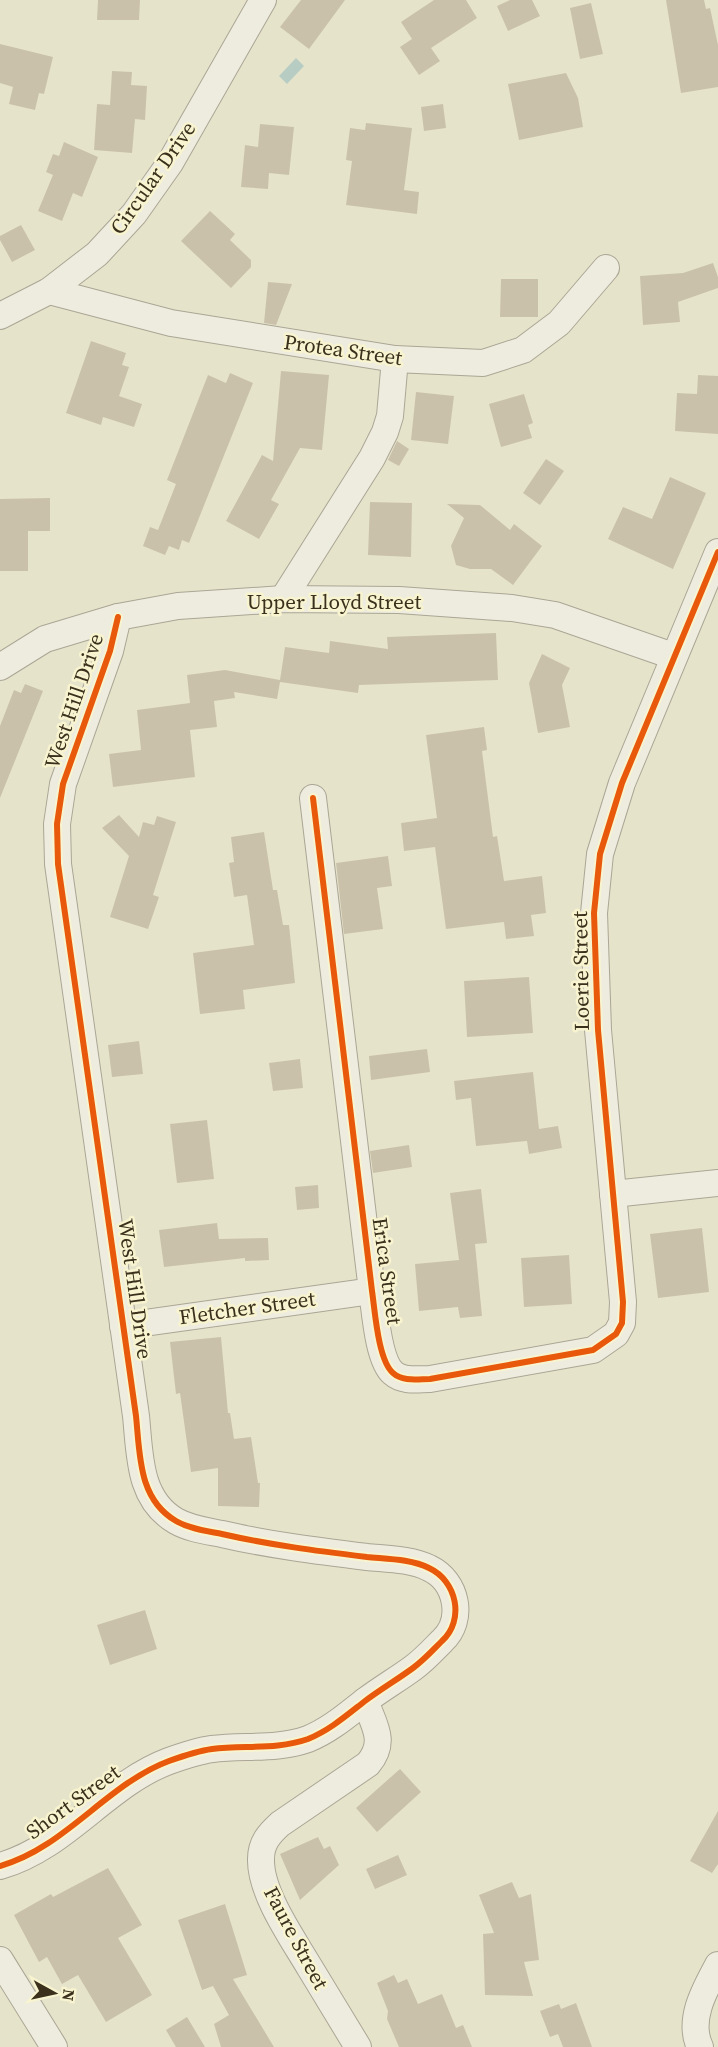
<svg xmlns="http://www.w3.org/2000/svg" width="718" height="2047" font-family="'Source Serif 4',serif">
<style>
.water{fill:#b7cdc3}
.building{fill:#cac1ab}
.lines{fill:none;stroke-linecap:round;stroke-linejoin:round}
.street-casing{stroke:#aba695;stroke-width:28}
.street{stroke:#edecde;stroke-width:26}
.cycleway-casing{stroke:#f8f4d0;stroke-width:10}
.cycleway{stroke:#e8590c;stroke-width:6}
.labels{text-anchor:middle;stroke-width:5;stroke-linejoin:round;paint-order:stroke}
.street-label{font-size:21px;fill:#3a301c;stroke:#f8f4d0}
</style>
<rect width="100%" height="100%" fill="#e6e3cb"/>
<!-- water -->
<polygon class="water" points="296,58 304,66 287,84 279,76"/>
<!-- building -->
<g class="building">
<polygon points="98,0 140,0 139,20 97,20"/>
<polygon points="301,0 345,0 309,49 280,27"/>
<polygon points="434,0 466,0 477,18 431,48 440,61 419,75 400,47 412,39 401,22"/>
<polygon points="510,0 532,0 540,16 508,31 497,6"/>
<polygon points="666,0 704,0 706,9 710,8 718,45 718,87 681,93"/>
<polygon points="591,3 603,54 580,59 570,8"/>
<polygon points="0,44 53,57 44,94 39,93 35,110 9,104 13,87 0,83"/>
<polygon points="112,71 132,72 131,85 147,86 145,120 135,119 132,153 94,150 97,104 110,105"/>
<polygon points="566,73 578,98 583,127 519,140 508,84"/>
<polygon points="443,104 446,128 424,131 421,107"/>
<polygon points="366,123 412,128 404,190 419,192 417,214 346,205 352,161 346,160 350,128 365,130"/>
<polygon points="260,124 294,127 289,175 269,173 268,189 241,187 245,145 258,147"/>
<polygon points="64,142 98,157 82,197 73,193 62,221 38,211 53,175 46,172 53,154 59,156"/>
<polygon points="210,211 235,234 230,240 251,260 251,267 231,288 181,241"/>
<polygon points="21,225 35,250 12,262 0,240 0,236"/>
<polygon points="713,263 718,277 718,288 678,302 680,322 643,325 640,276 683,273"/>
<polygon points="501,279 538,279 538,317 500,317"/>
<polygon points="268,282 292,284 276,325 264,323"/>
<polygon points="91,341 126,353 122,365 129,367 119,396 142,404 134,427 103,417 101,425 66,413"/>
<polygon points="281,371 329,375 322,450 300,448 271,500 279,504 259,539 226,521 262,455 273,461"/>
<polygon points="230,373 253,383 189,543 182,540 179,550 169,546 165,555 143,546 150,527 158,530 176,484 167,480 208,375 226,383"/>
<polygon points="698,375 718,376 718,434 675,431 677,393 697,394"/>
<polygon points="416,392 454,396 448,444 411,440"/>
<polygon points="524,394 533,423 528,425 532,438 501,447 489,404"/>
<polygon points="397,441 409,449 399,466 388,460"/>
<polygon points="546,459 564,471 540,505 523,493"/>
<polygon points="670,477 706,493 673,569 608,539 623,507 652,519"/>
<polygon points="50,498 50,531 28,531 28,571 0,571 0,499"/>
<polygon points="370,502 412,503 411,557 368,555"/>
<polygon points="447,504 480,505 510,530 514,524 542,546 513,585 491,569 470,569 456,565 451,546 464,518"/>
<polygon points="496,633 498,680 359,685 358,693 280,682 277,699 234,692 235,698 214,701 217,727 190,730 195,777 113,787 109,754 141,750 137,710 190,703 187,675 225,670 280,680 285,647 329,653 330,641 388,649 387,637"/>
<polygon points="542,654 570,668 562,685 570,727 538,733 529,683"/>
<polygon points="25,684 43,691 0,798 0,726 14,690 21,693"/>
<polygon points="484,727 487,750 482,751 493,837 497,836 504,881 542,876 546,913 531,915 534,936 506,939 504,922 446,929 435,847 404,851 401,823 437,818 426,735"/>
<polygon points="119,815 139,837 143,822 154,825 157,816 176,822 153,895 159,897 148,929 110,917 129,856 102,828"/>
<polygon points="264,832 273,890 277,890 283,925 289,925 295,983 243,990 245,1009 200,1014 193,953 254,945 247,895 234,897 229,863 234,862 231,837"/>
<polygon points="388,856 392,886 377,888 383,929 344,934 336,863"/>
<polygon points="529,977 533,1033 467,1037 464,981"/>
<polygon points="139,1041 143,1074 112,1077 108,1045"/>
<polygon points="427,1049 430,1072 371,1080 369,1056"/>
<polygon points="300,1059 303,1088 273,1091 269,1063"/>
<polygon points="533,1072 539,1129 558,1126 562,1148 529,1154 527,1141 476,1146 471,1098 456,1100 454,1081"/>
<polygon points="207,1120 214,1179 177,1183 170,1124"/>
<polygon points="409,1145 412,1167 373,1173 370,1151"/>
<polygon points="318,1185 319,1208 297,1210 295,1187"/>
<polygon points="481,1189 487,1243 475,1244 482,1316 460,1318 458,1307 419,1311 415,1264 459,1260 450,1193"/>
<polygon points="217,1223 219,1239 268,1238 269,1260 245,1261 245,1258 164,1267 159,1230"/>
<polygon points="702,1228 709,1292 658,1298 650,1234"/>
<polygon points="569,1255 572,1304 524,1307 521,1258"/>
<polygon points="221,1337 228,1413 230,1413 234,1439 251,1437 258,1483 260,1483 259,1507 218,1506 218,1468 191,1472 180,1393 176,1394 170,1342"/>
<polygon points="145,1610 157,1649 110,1665 97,1625"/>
<polygon points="400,1769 421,1792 377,1832 356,1808"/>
<polygon points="718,1811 718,1864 712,1873 690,1861"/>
<polygon points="318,1837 324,1849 330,1846 339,1865 300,1900 280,1854"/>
<polygon points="398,1855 407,1875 375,1889 366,1869"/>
<polygon points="108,1868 142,1925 118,1938 152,1995 106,2022 78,1975 62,1984 47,1957 39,1962 14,1915 51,1894 53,1897"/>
<polygon points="512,1882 519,1898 531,1894 539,1960 524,1962 533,1996 485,1995 483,1934 494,1933 479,1895"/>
<polygon points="225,1904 247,1975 233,1979 274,2047 221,2047 214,2024 229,2015 213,1986 202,1990 178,1920"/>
<polygon points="394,1975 398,1983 407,1979 418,2004 442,1994 456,2028 463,2025 472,2047 399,2047 387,2019 388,2011 377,1983"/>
<polygon points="576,2003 592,2047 563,2047 558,2034 550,2037 540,2011 559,2004 561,2009"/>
<polygon points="187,2017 205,2047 176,2047 166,2030"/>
</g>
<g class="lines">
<!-- street casing -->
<g class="street-casing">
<g id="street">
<polyline points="49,291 171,323 395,359 483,363 523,350 559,323 606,268"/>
<polyline points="0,316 49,291 97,254 134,214 170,163 263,0"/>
<polyline points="283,599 372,458 385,432 390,416 395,359"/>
<polyline points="0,667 45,639 118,617 178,606 283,599 399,600 512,608 555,615 673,656"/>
<path d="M 313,798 L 372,1291 C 375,1311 378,1360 393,1373 C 403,1382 418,1379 430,1379 L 593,1350 L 616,1334 L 622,1323 L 623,1302 L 598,1030 L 594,913 L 600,854 L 622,783 L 718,552"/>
<polyline points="613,1194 718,1183"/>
<polyline points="123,1326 372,1291"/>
<path d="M 0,1866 C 65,1848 107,1784 169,1761 C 183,1756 197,1751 212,1749 C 244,1745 277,1750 308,1739 C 330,1730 347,1715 365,1701 C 381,1689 398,1679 413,1668 C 424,1660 433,1650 442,1641 C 465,1620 457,1581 429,1568 C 411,1559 387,1559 367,1557 C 318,1551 270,1545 222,1534 C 207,1531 190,1529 176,1521 C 138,1499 140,1454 136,1416 L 58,864 L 57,824 L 63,784 L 110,651 L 118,617"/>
<polyline points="0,1960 54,2047"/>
<path d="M 358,2047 C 342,2021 326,1994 310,1968 C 293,1939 260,1893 261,1859 C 261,1843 269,1834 280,1824 L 368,1764 C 387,1742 374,1725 365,1701"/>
<path d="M 700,2047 C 687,2020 705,1989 718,1965"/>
</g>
</g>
<!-- street -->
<use href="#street" class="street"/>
<!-- cycleway casing -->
<g class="cycleway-casing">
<g id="cycleway">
<path d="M 313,798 L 372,1291 C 375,1311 378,1360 393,1373 C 403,1382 418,1379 430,1379 L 593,1350 L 616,1334 L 622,1323 L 623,1302 L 598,1030 L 594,913 L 600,854 L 622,783 L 718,552"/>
<path d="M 0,1866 C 65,1848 107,1784 169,1761 C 183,1756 197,1751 212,1749 C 244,1745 277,1750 308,1739 C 330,1730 347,1715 365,1701 C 381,1689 398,1679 413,1668 C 424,1660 433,1650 442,1641 C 465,1620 457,1581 429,1568 C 411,1559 387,1559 367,1557 C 318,1551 270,1545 222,1534 C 207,1531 190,1529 176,1521 C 138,1499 140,1454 136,1416 L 58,864 L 57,824 L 63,784 L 110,651 L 118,617"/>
</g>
</g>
<!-- cycleway -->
<use href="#cycleway" class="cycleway"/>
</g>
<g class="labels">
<!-- street labels -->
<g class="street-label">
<text transform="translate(153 178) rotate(-55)" y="7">Circular Drive</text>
<text transform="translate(343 350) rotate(8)" y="7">Protea Street</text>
<text x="334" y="609">Upper Lloyd Street</text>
<text transform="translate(74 701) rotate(-71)" y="7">West Hill Drive</text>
<text transform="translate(581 971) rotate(-91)" y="7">Loerie Street</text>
<text transform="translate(387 1271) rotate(82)" y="7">Erica Street</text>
<text transform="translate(135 1289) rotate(82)" y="7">West Hill Drive</text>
<text transform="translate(247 1308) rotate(-8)" y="7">Fletcher Street</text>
<text transform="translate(73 1802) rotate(-36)" y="7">Short Street</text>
<text transform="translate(296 1938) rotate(62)" y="7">Faure Street</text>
</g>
</g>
<!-- north arrow -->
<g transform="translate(54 1993) rotate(98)" stroke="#f8f4d0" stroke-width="4.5" paint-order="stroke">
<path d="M0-4.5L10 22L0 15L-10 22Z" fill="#3a301c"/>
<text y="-9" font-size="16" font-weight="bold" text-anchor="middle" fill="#3a301c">N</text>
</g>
</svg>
